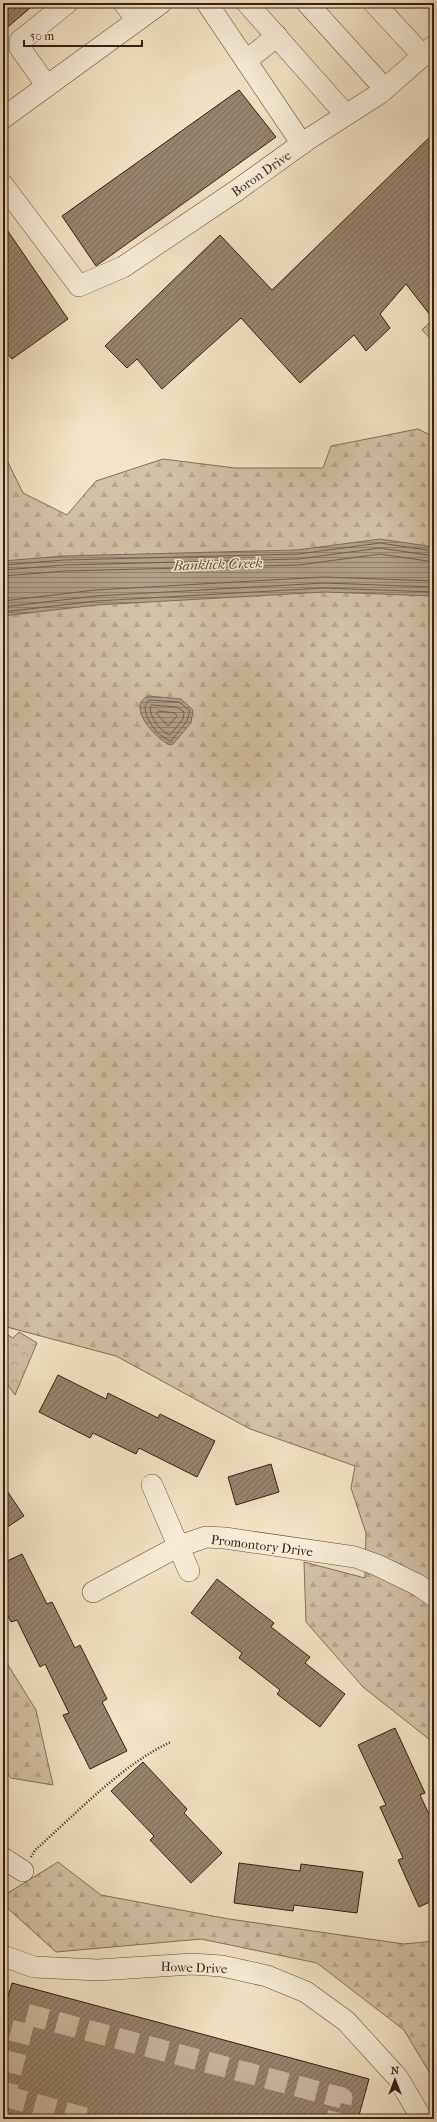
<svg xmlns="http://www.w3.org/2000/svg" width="437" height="2122" font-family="'IM FELL French Canon',serif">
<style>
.forest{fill:url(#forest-firs);stroke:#84705e}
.park{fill:url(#park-crowns);stroke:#84705e}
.water{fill:url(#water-rules);stroke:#806d5c}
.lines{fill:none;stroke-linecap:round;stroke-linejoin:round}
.shore{stroke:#736050;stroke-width:1}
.building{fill:url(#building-hatch);stroke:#341e16}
.minor-tunnel{stroke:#cdbca2;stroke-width:21;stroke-dasharray:21 10;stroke-linecap:butt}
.minor-casing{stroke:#645042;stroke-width:22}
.path{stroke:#341e16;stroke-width:2.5;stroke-dasharray:1 2;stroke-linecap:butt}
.minor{stroke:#f7edd9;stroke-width:21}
.labels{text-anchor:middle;stroke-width:3;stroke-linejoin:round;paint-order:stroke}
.street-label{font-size:13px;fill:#341e16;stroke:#f7edd9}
.water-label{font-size:14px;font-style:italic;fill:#604c3f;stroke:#f7edd9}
</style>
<defs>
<pattern id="forest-firs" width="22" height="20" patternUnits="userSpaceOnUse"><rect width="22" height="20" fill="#d3c2a7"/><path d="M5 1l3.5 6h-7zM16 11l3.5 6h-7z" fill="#b6a68f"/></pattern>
<pattern id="park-crowns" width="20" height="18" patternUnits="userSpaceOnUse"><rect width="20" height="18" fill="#d3c2a7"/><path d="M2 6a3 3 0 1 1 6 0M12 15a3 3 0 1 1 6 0" fill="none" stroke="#b6a68f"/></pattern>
<pattern id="water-rules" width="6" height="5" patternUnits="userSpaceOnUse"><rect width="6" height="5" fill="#b2a18a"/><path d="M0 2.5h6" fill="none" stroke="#928370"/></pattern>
<pattern id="building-hatch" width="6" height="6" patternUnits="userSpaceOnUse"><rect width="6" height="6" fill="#978571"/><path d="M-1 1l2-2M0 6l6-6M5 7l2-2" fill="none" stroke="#7c6c5c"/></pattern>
</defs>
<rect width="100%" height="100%" fill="#f3e4c5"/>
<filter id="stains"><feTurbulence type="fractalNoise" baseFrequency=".005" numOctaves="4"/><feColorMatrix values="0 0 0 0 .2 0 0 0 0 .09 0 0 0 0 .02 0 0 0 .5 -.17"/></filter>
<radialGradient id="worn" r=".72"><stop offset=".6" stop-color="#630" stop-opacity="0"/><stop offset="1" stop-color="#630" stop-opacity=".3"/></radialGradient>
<!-- forest -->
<g class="forest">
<polygon points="418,429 434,437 434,1743 363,1687 306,1622 304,1562 365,1578 366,1533 351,1488 355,1466 250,1429 116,1356 3,1326 3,452 23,493 67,515 96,481 163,459 235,468 323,468 331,446"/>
<polygon points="3,1657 36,1710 53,1785 11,1778 3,1769"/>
<polygon points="58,1862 101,1895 229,1919 404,1944 434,1941 434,2080 404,2030 317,1963 201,1939 56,1952 3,1904 3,1896"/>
</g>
<!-- park -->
<g class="park">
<polygon points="434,318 434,342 422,330"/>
<polygon points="3,1332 13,1338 19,1332 37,1343 15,1395 3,1378"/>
</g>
<!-- water -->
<g class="water">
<polygon points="380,539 434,547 434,596 325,592 96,605 3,616 3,561 64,556 297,550"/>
<path d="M 149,696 L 181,699 L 193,710 L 191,723 L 173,744 L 170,745 C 157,740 124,705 149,696 Z"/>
</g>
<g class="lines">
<!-- shore -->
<g class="shore">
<polyline points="3,565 64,560 298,554 380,543 434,551"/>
<polyline points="3,570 64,565 298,559 380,548 434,556"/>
<polyline points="3,576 65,571 299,565 380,554 434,562"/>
<polyline points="3,601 95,590 324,577 434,581"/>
<polyline points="3,607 96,596 324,583 434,587"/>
<polyline points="3,612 96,601 324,588 434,592"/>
<path d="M 149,700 L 179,702 L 190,711 L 187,721 L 171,741 C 159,738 145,720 145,707 Z"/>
<path d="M 152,705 L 177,707 L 184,712 L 183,719 L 170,735 C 162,733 150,718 150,708 Z"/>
<polygon points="159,711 175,713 177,716 168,726 157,714"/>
</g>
</g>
<!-- building -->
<g class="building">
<polygon points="3,3 36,3 3,31"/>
<polygon points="239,90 276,137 96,266 62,216"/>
<polygon points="434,133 434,320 406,284 380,314 390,328 366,351 354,335 300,383 241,318 162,389 137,359 127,368 105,346 220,235 272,290"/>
<polygon points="3,224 68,319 12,359 3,349"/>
<polygon points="58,1375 106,1399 108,1393 158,1418 160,1414 215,1441 197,1477 139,1448 136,1454 93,1433 90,1438 39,1412"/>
<polygon points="271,1464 279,1492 236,1505 228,1477"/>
<polygon points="3,1485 24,1516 3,1530"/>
<polygon points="22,1554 47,1604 52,1602 75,1648 80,1645 107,1699 102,1702 127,1751 90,1769 63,1715 69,1713 45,1664 40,1667 17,1620 11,1622 3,1606 3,1563"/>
<polygon points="217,1579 274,1623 271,1627 310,1657 305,1663 345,1694 320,1727 277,1694 280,1690 239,1658 242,1653 191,1613"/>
<polygon points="395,1728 425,1793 420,1795 434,1825 434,1900 419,1907 398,1860 403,1858 380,1807 386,1805 358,1745"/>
<polygon points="143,1762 187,1809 184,1813 222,1853 191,1883 150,1840 154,1836 111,1791"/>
<polygon points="239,1863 300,1871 301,1864 363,1872 357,1913 294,1905 293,1911 234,1903"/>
<polygon points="12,1983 369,2079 358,2119 3,2119 3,2014"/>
</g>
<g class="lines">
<!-- minor-tunnel -->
<g class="minor-tunnel">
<polyline points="5,2096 89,2119"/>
<polyline points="3,2103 26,2014 342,2098 337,2119"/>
</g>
<!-- minor casing -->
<g class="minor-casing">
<g id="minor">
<polyline points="124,3 137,20"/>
<polyline points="207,3 302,144"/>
<polyline points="247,3 346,115"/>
<polyline points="307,3 385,89"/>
<polyline points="374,3 423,56"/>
<polyline points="246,61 277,36"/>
<polyline points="47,86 20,48 20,41 67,3"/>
<polyline points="3,118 161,3"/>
<polyline points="3,185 79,286 123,267 236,191 307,140 379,94 434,46"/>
<polyline points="152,1485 189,1571"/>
<polyline points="93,1592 177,1547 206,1537 225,1538 355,1557 377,1565 418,1585 434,1596"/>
<polyline points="3,1858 23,1871"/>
<polyline points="3,1956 34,1967 98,1970 192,1964 222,1966 267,1976 306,1992 346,2021 398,2078 422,2119"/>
</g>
</g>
<!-- path -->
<path class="path" d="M 31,1857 L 35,1850 C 75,1815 122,1764 171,1742"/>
<!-- minor -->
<use href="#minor" class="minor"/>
</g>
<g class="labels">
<!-- street labels -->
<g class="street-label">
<text transform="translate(261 173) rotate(-35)" y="5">Boron Drive</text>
<text transform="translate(262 1545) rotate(7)" y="5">Promontory Drive</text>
<text transform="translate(194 1967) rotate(2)" y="5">Howe Drive</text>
</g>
<!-- water labels -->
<g class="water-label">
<text transform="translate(218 564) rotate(-2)" y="5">Banklick Creek</text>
</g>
</g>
<!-- margin -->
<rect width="437" height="2122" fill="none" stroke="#f3e4c5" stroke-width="16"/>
<rect x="4" y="4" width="429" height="2114" fill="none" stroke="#341e16" stroke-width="2"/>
<rect x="8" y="8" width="421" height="2106" fill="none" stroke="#341e16"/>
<!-- north arrow -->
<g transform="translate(395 2080)" stroke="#f7edd9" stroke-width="3" paint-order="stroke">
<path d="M0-3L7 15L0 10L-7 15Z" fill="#341e16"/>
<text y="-6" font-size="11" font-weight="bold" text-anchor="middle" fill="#341e16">N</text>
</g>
<!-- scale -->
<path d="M24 40v6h118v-6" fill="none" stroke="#341e16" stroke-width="2"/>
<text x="30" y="40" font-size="12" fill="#341e16" stroke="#f7edd9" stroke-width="3" paint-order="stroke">50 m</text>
<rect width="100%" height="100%" filter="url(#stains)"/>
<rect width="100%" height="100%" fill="url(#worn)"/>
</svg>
